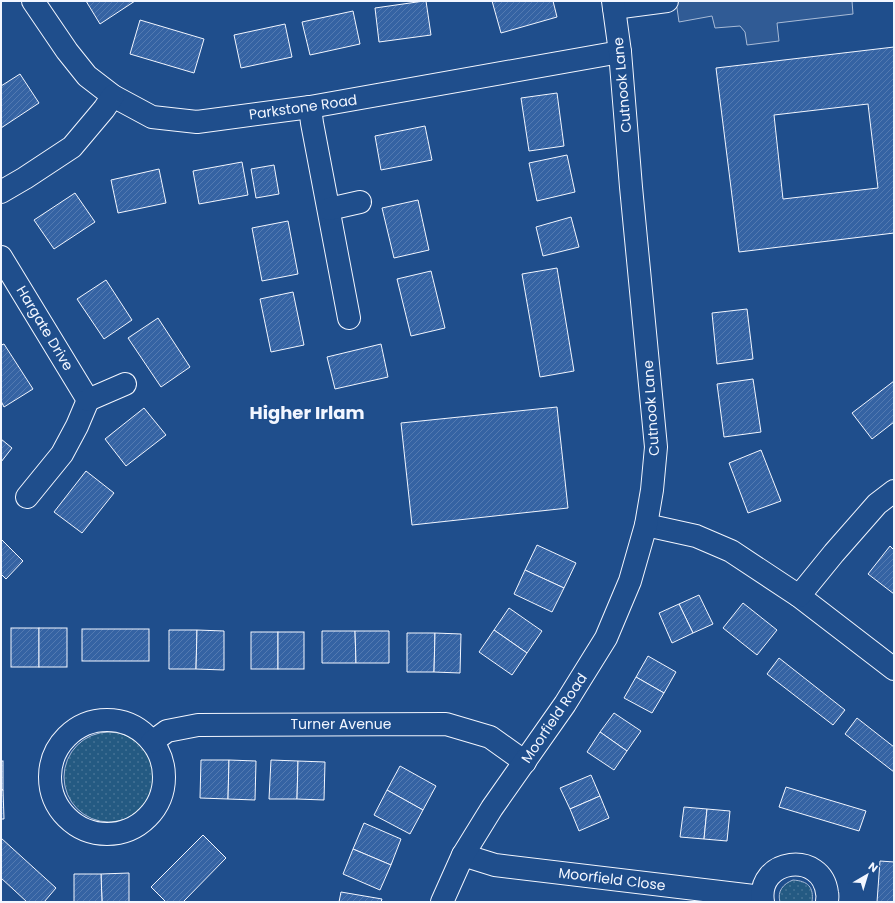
<svg xmlns="http://www.w3.org/2000/svg" width="895" height="903" font-family="Poppins,sans-serif">
<style>
.grass{fill:url(#grass-dots);stroke:#a8bbd7}
.parking{fill:#305b95;stroke:#a8bbd7}
.building{fill:url(#building-hatch);stroke:#f2f6ff;fill-rule:evenodd}
.lines{fill:none;stroke-linecap:round;stroke-linejoin:round}
.minor-casing{stroke:#f2f6ff;stroke-width:24}
.minor{stroke:#1f4e8c;stroke-width:22}
.labels{text-anchor:middle;stroke-width:3;stroke-linejoin:round;paint-order:stroke}
.street-label{font-size:14px;fill:#f2f6ff;stroke:#1f4e8c}
.district-label{font-size:18px;font-weight:bold;fill:#f2f6ff;stroke:#1f4e8c}
</style>
<defs>
<pattern id="grass-dots" width="8" height="8" patternUnits="userSpaceOnUse"><rect width="8" height="8" fill="#245a82"/><path d="M2 2h.1M6 6h.1" fill="none" stroke="#447295" stroke-width="1.8" stroke-linecap="round"/></pattern>
<pattern id="building-hatch" width="6" height="6" patternUnits="userSpaceOnUse"><rect width="6" height="6" fill="#3563a3"/><path d="M-1 1l2-2M0 6l6-6M5 7l2-2" fill="none" stroke="#537ab1"/></pattern>
</defs>
<rect width="100%" height="100%" fill="#1f4e8c"/>
<!-- grass -->
<g class="grass">
<circle cx="109" cy="777" r="45"/>
<path d="M 793,880 C 808,881 814,887 812,902 L 780,902 C 777,891 783,884 793,880 Z"/>
</g>
<!-- parking -->
<polygon class="parking" points="676,1 852,1 853,14 777,23 779,41 747,45 745,32 740,26 715,28 712,16 679,22"/>
<!-- building -->
<g class="building">
<polygon points="86,1 135,1 100,24"/>
<polygon points="424,1 426,1 431,35 379,42 375,8"/>
<polygon points="492,1 553,1 557,17 501,33"/>
<polygon points="353,11 360,44 310,55 302,22"/>
<polygon points="140,20 204,39 194,73 130,54"/>
<polygon points="285,24 292,57 241,68 234,35"/>
<path d="M 894,47 L 894,233 L 739,252 L 716,68 ZM 868,104 L 878,188 L 783,199 L 774,115 Z"/>
<polygon points="20,74 39,103 1,128 1,86"/>
<polygon points="557,93 564,146 529,151 521,98"/>
<polygon points="425,126 432,160 381,170 375,136"/>
<polygon points="567,155 575,192 537,201 529,163"/>
<polygon points="242,162 248,195 199,204 193,171"/>
<polygon points="274,165 279,194 256,198 251,169"/>
<polygon points="159,169 166,203 118,213 111,180"/>
<polygon points="75,193 95,222 54,249 34,220"/>
<polygon points="418,200 429,250 394,258 382,208"/>
<polygon points="571,217 579,247 543,256 536,227"/>
<polygon points="288,221 298,274 262,281 252,228"/>
<polygon points="557,268 574,371 540,377 522,274"/>
<polygon points="431,271 445,328 411,336 397,279"/>
<polygon points="106,280 132,320 104,339 77,299"/>
<polygon points="293,292 304,345 271,352 260,299"/>
<polygon points="747,309 753,359 717,364 712,313"/>
<polygon points="158,318 190,367 161,387 128,338"/>
<polygon points="4,344 33,389 4,407 1,401 1,345"/>
<polygon points="381,344 388,377 335,389 327,357"/>
<polygon points="753,379 761,432 724,437 717,384"/>
<polygon points="894,381 894,422 872,439 852,413"/>
<polygon points="557,407 568,508 412,525 401,423"/>
<polygon points="144,408 166,435 126,466 105,439"/>
<polygon points="1,439 12,448 1,462"/>
<polygon points="761,450 781,501 748,513 729,463"/>
<polygon points="86,471 114,493 82,533 54,512"/>
<polygon points="1,539 23,561 6,579 1,574"/>
<polygon points="537,545 576,563 564,588 525,570"/>
<polygon points="890,546 894,550 894,594 868,574"/>
<polygon points="525,570 564,588 552,612 514,594"/>
<polygon points="699,595 713,624 693,633 679,604"/>
<polygon points="743,603 777,630 757,655 723,628"/>
<polygon points="679,604 693,633 672,643 659,613"/>
<polygon points="509,608 542,631 527,653 494,630"/>
<rect x="11" y="628" width="28" height="39"/>
<rect x="39" y="628" width="28" height="39"/>
<rect x="82" y="629" width="67" height="32"/>
<polygon points="169,630 197,630 196,669 169,669"/>
<polygon points="197,630 224,631 224,670 196,669"/>
<polygon points="494,630 527,653 512,675 479,652"/>
<polygon points="322,631 355,631 356,663 322,663"/>
<polygon points="355,631 389,631 389,663 356,663"/>
<rect x="251" y="632" width="27" height="37"/>
<rect x="278" y="632" width="26" height="37"/>
<polygon points="407,633 435,633 434,672 407,672"/>
<polygon points="435,633 461,634 460,673 434,672"/>
<polygon points="648,656 676,672 664,693 636,677"/>
<polygon points="779,658 845,710 833,725 767,674"/>
<polygon points="636,677 664,693 652,713 624,698"/>
<polygon points="614,713 641,731 627,751 600,732"/>
<polygon points="857,718 894,747 894,772 845,734"/>
<polygon points="600,732 627,751 614,770 587,752"/>
<polygon points="201,760 229,760 228,799 200,798"/>
<polygon points="229,760 256,761 255,800 228,799"/>
<polygon points="271,760 298,761 297,799 269,799"/>
<rect x="1" y="761" width="2" height="29"/>
<polygon points="298,761 325,762 324,800 297,799"/>
<polygon points="400,766 436,786 423,810 387,790"/>
<polygon points="591,775 600,796 570,809 560,788"/>
<polygon points="786,787 866,811 859,831 779,807"/>
<polygon points="1,790 3,790 4,819 1,819"/>
<polygon points="387,790 423,810 410,834 374,815"/>
<polygon points="600,796 609,818 579,831 570,809"/>
<polygon points="684,807 707,809 704,839 680,837"/>
<polygon points="707,809 730,811 727,841 704,839"/>
<polygon points="364,823 401,839 391,865 353,849"/>
<polygon points="203,835 226,858 183,902 166,902 151,887"/>
<polygon points="1,838 56,888 44,902 27,902 1,878"/>
<polygon points="353,849 391,865 380,890 343,874"/>
<polygon points="880,861 894,862 894,902 877,902"/>
<polygon points="129,873 129,902 102,902 101,874"/>
<polygon points="74,874 101,874 102,902 74,902"/>
<polygon points="341,892 382,899 381,902 339,902"/>
</g>
<g class="lines">
<!-- minor casing -->
<g class="minor-casing">
<g id="minor">
<polyline points="33,1 67,51 87,76 113,96 152,117 197,122 310,107 620,52"/>
<polyline points="614,8 667,1"/>
<polyline points="310,107 312,123 349,318"/>
<polyline points="1,192 25,178 72,147 104,109 113,96"/>
<polyline points="329,209 360,202"/>
<polyline points="1,257 88,400 77,426 62,454 27,497"/>
<polyline points="88,400 125,384"/>
<polyline points="646,525 696,536 731,551 799,596 894,669"/>
<polyline points="799,596 834,553 877,504 894,491"/>
<circle cx="107" cy="777" r="57"/>
<polyline points="152,742 167,731 198,725 446,724 490,737 525,762"/>
<polyline points="463,855 495,865 762,897"/>
<polyline points="442,902 463,855 492,808 565,704 606,638 630,581 646,525 652,490 656,447 631,187 620,52 613,1"/>
<path d="M 763,902 C 756,858 822,850 827,893 C 828,896 827,899 827,902"/>
</g>
</g>
<!-- minor -->
<use href="#minor" class="minor"/>
</g>
<g class="labels">
<!-- street labels -->
<g class="street-label">
<text transform="translate(622 85) rotate(-95)" y="5">Cutnook Lane</text>
<text transform="translate(303 107) rotate(-8)" y="5">Parkstone Road</text>
<text transform="translate(45 328) rotate(59)" y="5">Hargate Drive</text>
<text transform="translate(651 408) rotate(-94)" y="5">Cutnook Lane</text>
<text transform="translate(554 718) rotate(-56)" y="5">Moorfield Road</text>
<text x="341" y="729">Turner Avenue</text>
<text transform="translate(612 879) rotate(7)" y="5">Moorfield Close</text>
</g>
<!-- district labels -->
<g class="district-label">
<text x="307" y="419">Higher Irlam</text>
</g>
</g>
<!-- border -->
<rect width="895" height="903" fill="none" stroke="#f2f6ff" stroke-width="4"/>
<!-- north arrow -->
<g transform="translate(867 875) rotate(38)" stroke="#1f4e8c" stroke-width="3" paint-order="stroke">
<path d="M0-3L7 15L0 10L-7 15Z" fill="#f2f6ff"/>
<text y="-6" font-size="11" font-weight="bold" text-anchor="middle" fill="#f2f6ff">N</text>
</g>
</svg>
